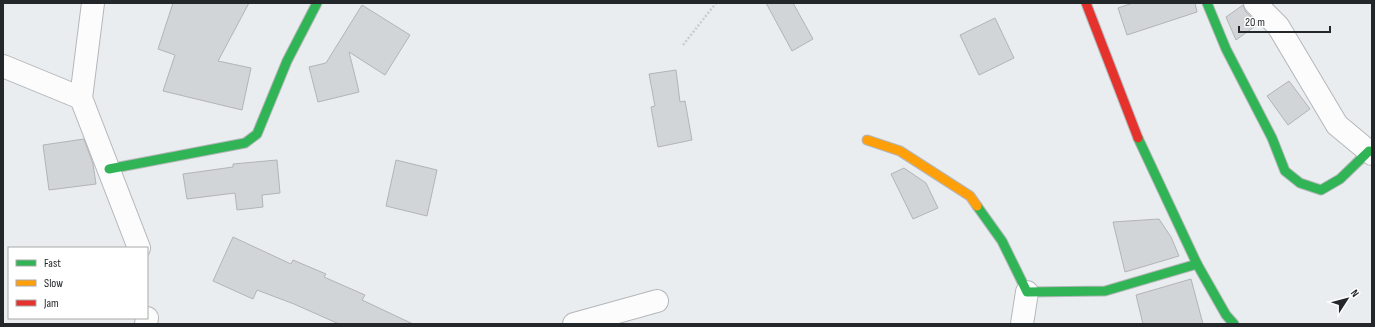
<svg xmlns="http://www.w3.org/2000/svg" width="1375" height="327" font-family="'Sofia Sans Condensed',sans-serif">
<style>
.building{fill:#d2d5d7;stroke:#b2b4b7}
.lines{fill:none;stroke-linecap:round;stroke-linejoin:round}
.street-casing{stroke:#b4b7b9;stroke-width:24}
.fast-casing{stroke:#b4b7b9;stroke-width:11}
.slow-casing{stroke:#b4b7b9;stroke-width:11}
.jam-casing{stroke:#b4b7b9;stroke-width:11}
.path{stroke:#caccce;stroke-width:2.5;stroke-dasharray:2 2;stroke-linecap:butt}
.street{stroke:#fcfcfd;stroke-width:22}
.fast{stroke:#30b455;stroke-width:9}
.slow{stroke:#ff9f0a;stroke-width:9}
.jam{stroke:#e5322d;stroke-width:9}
</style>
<rect width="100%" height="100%" fill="#eaedf0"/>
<!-- building -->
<g class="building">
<polygon points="173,3 249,3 218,61 251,68 242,110 163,91 175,55 158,49"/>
<polygon points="766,3 793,3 813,39 792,51"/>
<polygon points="1133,3 1195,3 1197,12 1127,35 1118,8"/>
<polygon points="362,5 410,35 385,75 349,52 359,92 318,102 309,67 326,63"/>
<polygon points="1243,5 1246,12 1258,24 1236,40 1226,17"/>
<polygon points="995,18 1014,58 979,75 960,35"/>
<polygon points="676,70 680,102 685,101 692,140 658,147 651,107 655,106 649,74"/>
<polygon points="1289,81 1310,109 1288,125 1267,96"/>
<polygon points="84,139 93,164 96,184 49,190 43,145"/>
<polygon points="277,160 280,193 262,195 263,207 237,210 235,193 187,199 183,174 233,167 233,164"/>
<polygon points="396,160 437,170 427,216 386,206"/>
<polygon points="904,168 926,183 938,208 913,219 891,174"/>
<polygon points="1159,219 1171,237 1179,256 1125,272 1113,222"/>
<polygon points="233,237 291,264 293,260 326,274 324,277 365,295 362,300 413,324 339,324 294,304 257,290 253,299 213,281"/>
<polygon points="1191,279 1203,324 1143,324 1136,295"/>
</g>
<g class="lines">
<!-- street casing -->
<g class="street-casing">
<g id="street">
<polyline points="93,3 81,98 139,248"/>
<polyline points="1255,3 1278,26 1337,125 1372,154"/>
<polyline points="3,66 81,98"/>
<polyline points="146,324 147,318"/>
<polyline points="574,324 657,301"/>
<polyline points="1022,324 1027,292"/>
</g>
</g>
<!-- fast casing -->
<g class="fast-casing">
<g id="fast">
<polyline points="1207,3 1226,49 1272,138 1285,171 1300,183 1321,190 1340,179 1369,151"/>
<polyline points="1138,138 1197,264 1226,315 1234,324"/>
<polyline points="109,169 245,143 257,134 287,61 317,3"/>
<polyline points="977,206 1002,241 1027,292 1105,291 1197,264"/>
</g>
</g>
<!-- slow casing -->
<g class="slow-casing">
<polyline id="slow" points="867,140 900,151 970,196 977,206"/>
</g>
<!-- jam casing -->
<g class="jam-casing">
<polyline id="jam" points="1086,3 1138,138"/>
</g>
<!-- path -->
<polyline class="path" points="683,45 716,3"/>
<!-- street -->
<use href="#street" class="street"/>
<!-- fast -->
<use href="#fast" class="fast"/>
<!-- slow -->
<use href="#slow" class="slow"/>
<!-- jam -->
<use href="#jam" class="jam"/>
</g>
<!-- border -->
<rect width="1375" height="327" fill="none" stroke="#242729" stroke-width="8"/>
<!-- legend -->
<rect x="8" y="247" width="140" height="72" fill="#ffffff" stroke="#a7a9a9"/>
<rect x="16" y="260" width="20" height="6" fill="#30b455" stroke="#a7a9a9"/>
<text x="44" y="267" font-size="12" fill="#242729">Fast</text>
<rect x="16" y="280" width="20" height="6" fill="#ff9f0a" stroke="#a7a9a9"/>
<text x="44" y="287" font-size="12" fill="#242729">Slow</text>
<rect x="16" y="300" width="20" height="6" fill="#e5322d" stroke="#a7a9a9"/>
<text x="44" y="307" font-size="12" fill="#242729">Jam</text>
<!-- north arrow -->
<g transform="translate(1347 299) rotate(54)" stroke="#ffffff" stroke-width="3" paint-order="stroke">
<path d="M0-3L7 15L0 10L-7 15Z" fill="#242729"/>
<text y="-6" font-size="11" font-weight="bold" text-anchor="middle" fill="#242729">N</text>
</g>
<!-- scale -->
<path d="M1239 26v6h91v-6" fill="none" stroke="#242729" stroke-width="2"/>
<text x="1245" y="26" font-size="12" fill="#242729" stroke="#ffffff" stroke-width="3" paint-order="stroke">20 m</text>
</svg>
